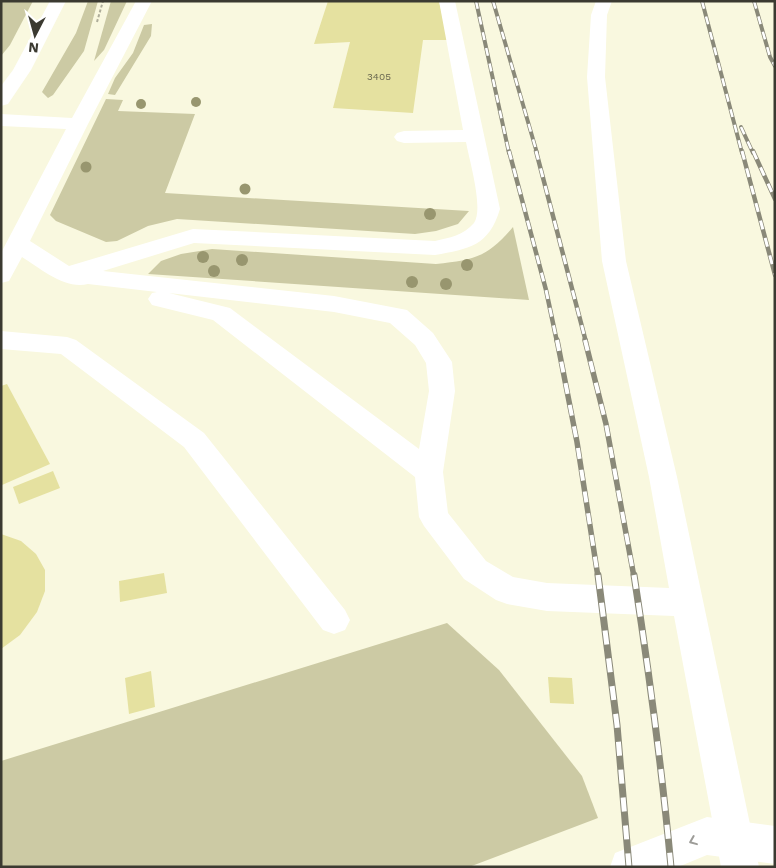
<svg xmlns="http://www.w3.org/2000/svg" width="776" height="868" font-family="'Work Sans',sans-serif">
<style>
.green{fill:#cccaa4}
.building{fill:#e5e1a0}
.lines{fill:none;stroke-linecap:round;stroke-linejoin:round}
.path{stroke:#aead9a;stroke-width:2;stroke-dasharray:3 2;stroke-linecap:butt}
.minor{fill:#fff;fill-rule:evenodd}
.highway{fill:#fff;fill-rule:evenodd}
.rail-far3-casing{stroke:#8a8979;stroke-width:4}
.rail-far2-casing{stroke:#8a8979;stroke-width:4.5}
.rail-far1-casing{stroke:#8a8979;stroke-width:5.5}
.rail-casing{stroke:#8a8979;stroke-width:7}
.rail-far3{stroke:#fff;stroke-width:2.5;stroke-dasharray:8;stroke-linecap:butt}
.rail-far2{stroke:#fff;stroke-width:3;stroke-dasharray:9;stroke-linecap:butt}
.rail-far1{stroke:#fff;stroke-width:4;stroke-dasharray:11;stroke-linecap:butt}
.rail{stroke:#fff;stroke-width:5;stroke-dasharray:14;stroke-linecap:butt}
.tree{fill:#98966f}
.oneway{stroke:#9d9c98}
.labels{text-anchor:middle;stroke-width:4.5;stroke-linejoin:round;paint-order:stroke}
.number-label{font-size:10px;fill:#66644d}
</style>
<rect width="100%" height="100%" fill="#f9f8df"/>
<!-- green -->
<g class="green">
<polygon points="1,1 33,1 10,45 1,56"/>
<polygon points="88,1 98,1 84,51 53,95 48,98 42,92 76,33"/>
<polygon points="111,1 127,1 104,50 94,61"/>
<polygon points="152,24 151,36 115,95 108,94 115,78 133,53 144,25"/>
<polygon points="106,99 123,100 118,111 195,114 165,193 469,211 458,224 436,231 415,234 177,219 148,226 117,241 106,242 56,221 50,215"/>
<path d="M 513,227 L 529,300 L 148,274 L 161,261 L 181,254 L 212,249 L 436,264 C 474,260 488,257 513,227 Z"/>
<polygon points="447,623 499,670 582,776 598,818 469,867 1,867 1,761"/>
</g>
<!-- building -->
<g class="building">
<polygon points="328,1 439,1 448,40 423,40 413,113 333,108 350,42 314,44"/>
<polygon points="7,384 50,464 2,485 1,386"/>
<polygon points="53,471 60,488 19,504 13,487"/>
<polygon points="1,534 21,541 36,554 45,570 45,591 37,612 20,635 1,649"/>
<polygon points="164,573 167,593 120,602 119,581"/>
<polygon points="151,671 155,707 129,714 125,678"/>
<polygon points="548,677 572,678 574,704 550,703"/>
</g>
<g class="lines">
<!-- path -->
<polyline class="path" points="97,22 103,1"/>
<!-- minor -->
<g class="minor">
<path d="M 136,1 L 152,1 L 88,124 L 30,241 L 69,266 L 193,229 L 435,241 C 449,238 464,235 474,223 C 484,209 469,159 466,142 L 404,143 L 397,141 L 394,137 L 397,133 L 404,131 L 463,130 L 439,1 L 455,1 L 500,209 C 489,246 469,249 435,255 L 194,243 L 103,271 L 334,296 L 407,310 L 433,333 L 452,362 L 455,391 L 443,472 L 448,513 L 486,561 L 513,577 L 547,583 L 669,588 L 649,477 L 602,261 L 587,77 L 591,15 L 596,1 L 612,1 L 607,15 L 605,77 L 626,261 L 677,477 L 759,867 L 721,867 L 674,616 L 547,611 L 507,604 L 496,600 L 464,579 L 424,526 L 419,517 L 415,477 L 213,320 L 152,305 L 148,299 L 152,293 L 157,292 L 88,284 C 65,290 40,268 22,257 L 9,281 L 1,283 L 1,253 L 66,129 L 1,126 L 1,114 L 72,118 ZM 169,293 L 334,312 L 390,323 L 415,345 L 426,363 L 429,391 L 419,449 L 230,308 Z"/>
<polygon points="1,331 67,337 76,340 204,433 345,610 350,620 345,630 334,634 323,630 184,447 61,354 1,349"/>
</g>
<!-- highway -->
<g class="highway">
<polygon points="50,1 66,1 31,70 8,104 1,106 1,86 13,70"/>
<polygon points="707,817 775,826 775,864 707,855 678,867 610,867 615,853"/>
</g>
<!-- rail-far3 casing -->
<g class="rail-far3-casing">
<g id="rail-far3">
<polyline points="476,1 509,153"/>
<polyline points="493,1 537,153"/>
<polyline points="702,1 742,153"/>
<polyline points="754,1 770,57 775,66"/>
<polyline points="741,127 753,153"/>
</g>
</g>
<!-- rail-far2 casing -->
<g class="rail-far2-casing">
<g id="rail-far2">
<polyline points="509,151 546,290 557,342"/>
<polyline points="536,151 586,342"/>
<polyline points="742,151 775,275"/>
<polyline points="753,151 775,199"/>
</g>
</g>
<!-- rail-far1 casing -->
<g class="rail-far1-casing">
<g id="rail-far1">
<polyline points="557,340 577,442 598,577"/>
<polyline points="585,340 606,424 634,577"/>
</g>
</g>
<!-- rail casing -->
<g class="rail-casing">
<g id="rail">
<polyline points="598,575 617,725 629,867"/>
<path d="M 634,575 C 649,672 662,769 671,867"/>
</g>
</g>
<!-- rail-far3 -->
<use href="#rail-far3" class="rail-far3"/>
<!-- rail-far2 -->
<use href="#rail-far2" class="rail-far2"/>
<!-- rail-far1 -->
<use href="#rail-far1" class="rail-far1"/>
<!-- rail -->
<use href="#rail" class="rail"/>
</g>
<!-- trees -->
<g class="tree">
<circle cx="196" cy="102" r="5"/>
<circle cx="141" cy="104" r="5"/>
<circle cx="86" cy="167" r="5.5"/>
<circle cx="245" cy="189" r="5.5"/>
<circle cx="430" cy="214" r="6"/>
<circle cx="203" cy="257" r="6"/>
<circle cx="242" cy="260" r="6"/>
<circle cx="467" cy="265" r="6"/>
<circle cx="214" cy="271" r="6"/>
<circle cx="412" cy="282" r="6"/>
<circle cx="446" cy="284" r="6"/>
</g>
<!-- one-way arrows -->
<defs><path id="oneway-chevron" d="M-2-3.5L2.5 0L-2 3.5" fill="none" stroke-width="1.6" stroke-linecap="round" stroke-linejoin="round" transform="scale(1.25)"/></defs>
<use class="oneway" href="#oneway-chevron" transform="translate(693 841) rotate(158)"/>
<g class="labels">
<!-- number labels -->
<g class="number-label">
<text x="379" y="80">3405</text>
</g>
</g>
<!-- border -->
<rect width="776" height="868" fill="none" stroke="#3b3a31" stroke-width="5"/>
<!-- north arrow -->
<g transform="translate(35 35) rotate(186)" stroke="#ffffff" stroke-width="4" paint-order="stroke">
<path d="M0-4L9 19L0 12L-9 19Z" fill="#3b3a31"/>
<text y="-8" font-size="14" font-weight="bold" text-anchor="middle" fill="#3b3a31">N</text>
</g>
</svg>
